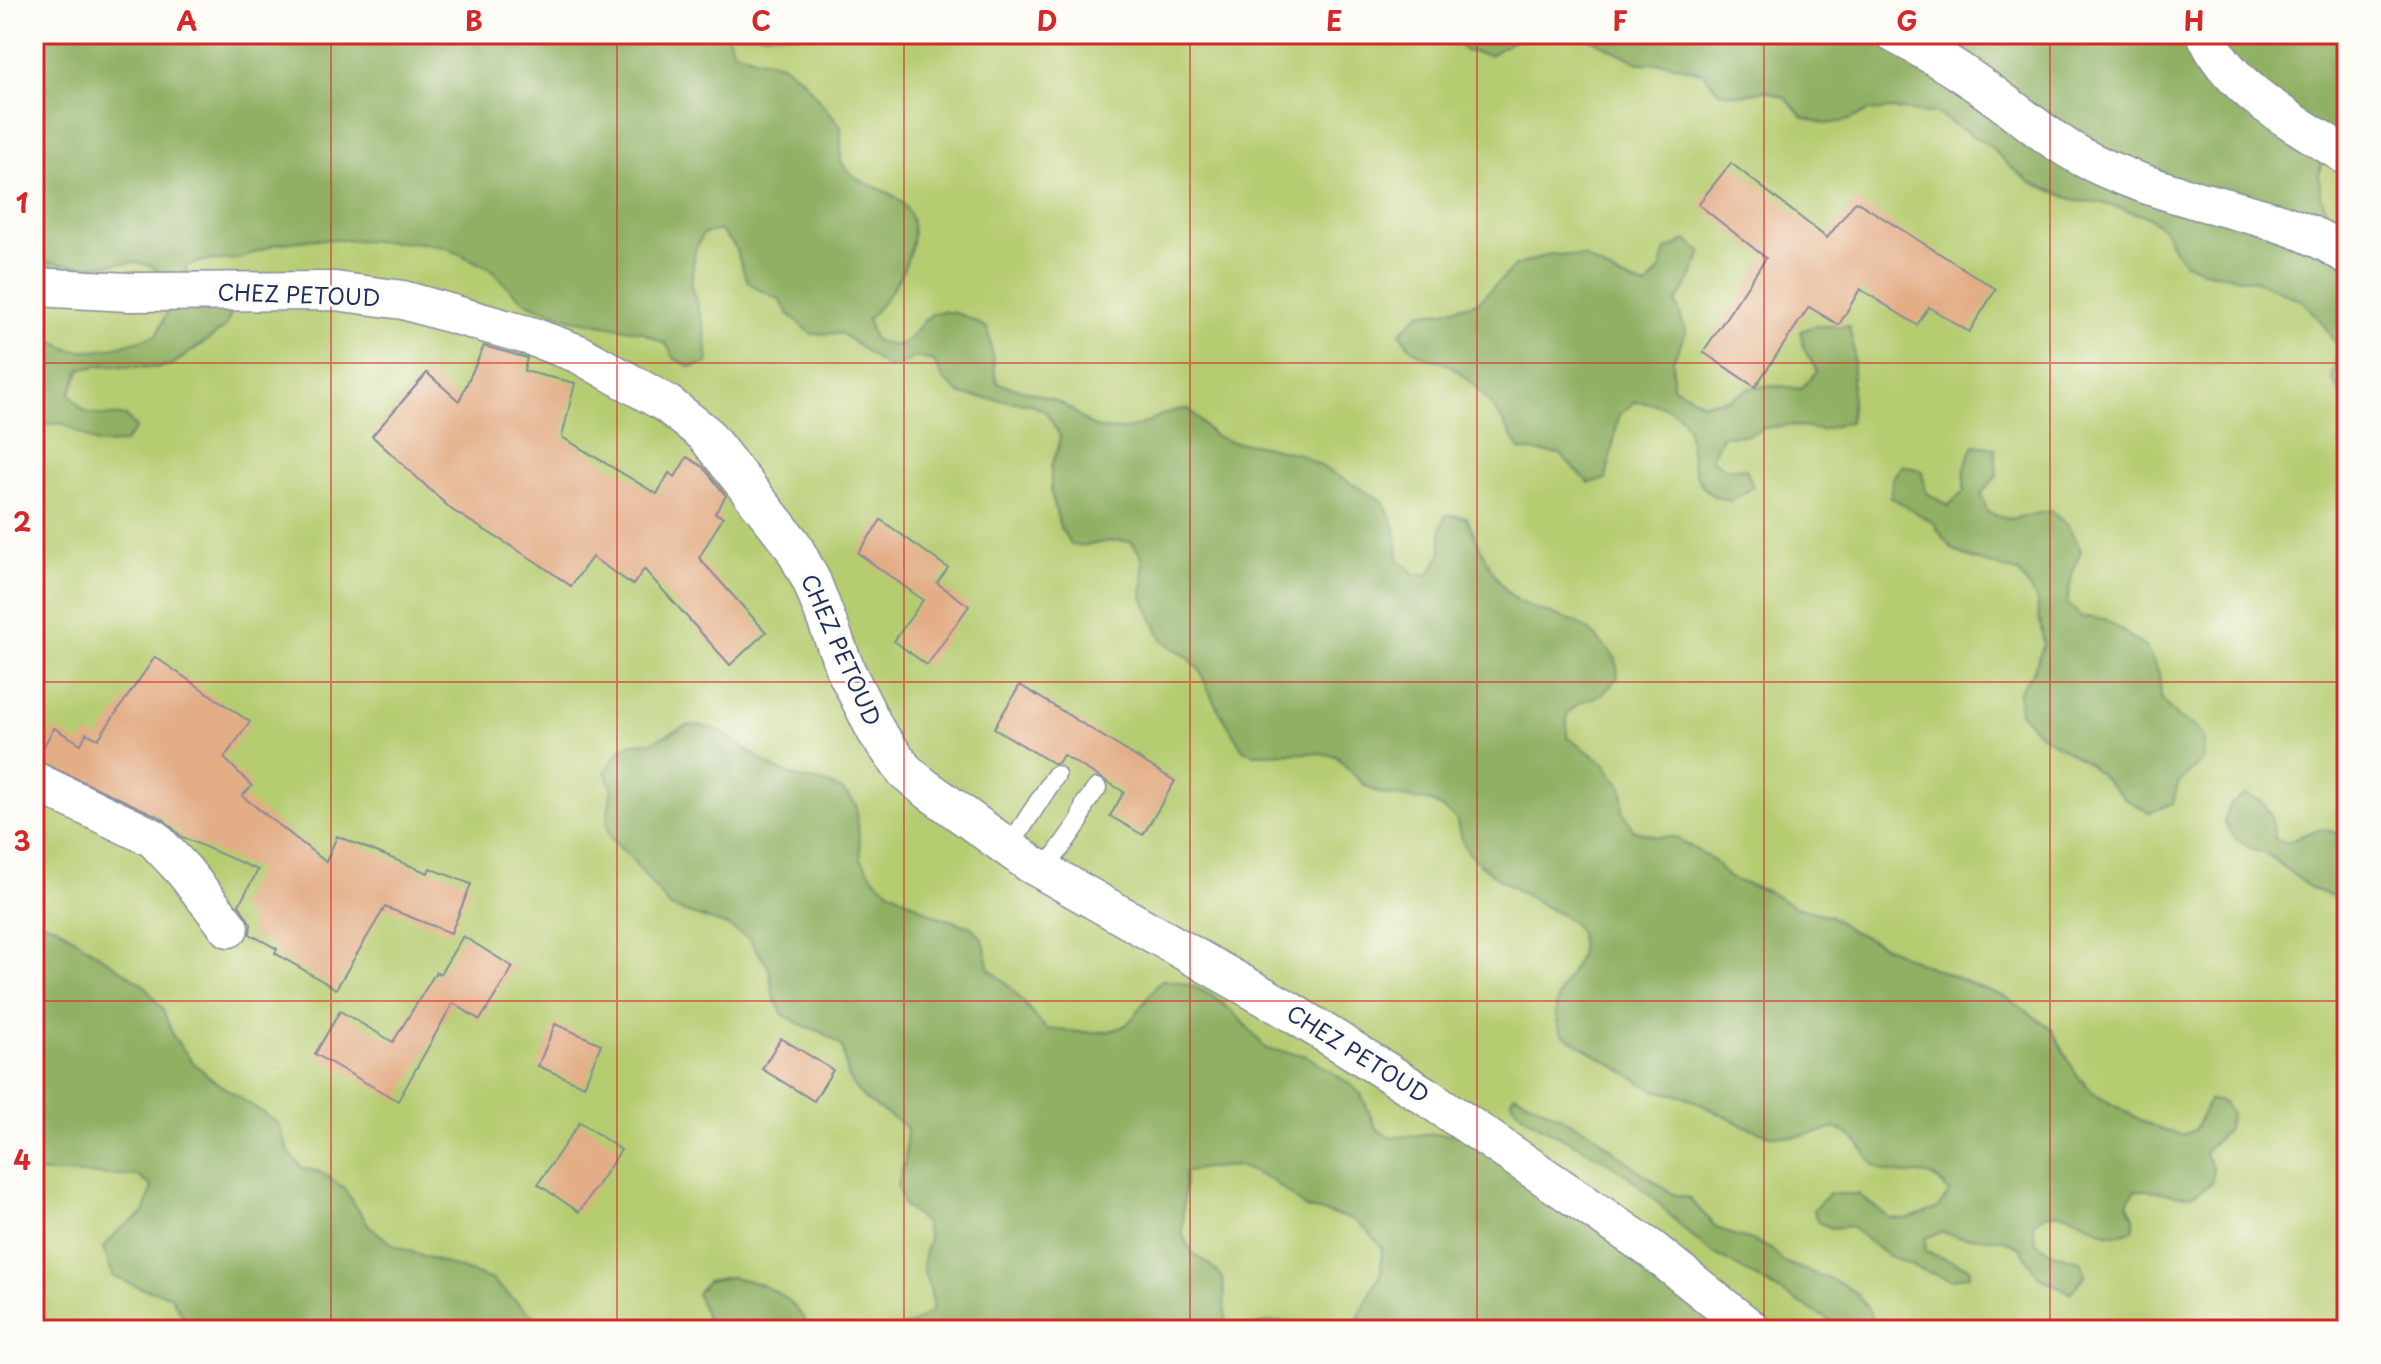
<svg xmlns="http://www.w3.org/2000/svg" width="2381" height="1364" font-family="'Playpen Sans',sans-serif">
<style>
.green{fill:#b6cc71;stroke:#687e68;stroke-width:2}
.forest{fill:#90b063;stroke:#567060;stroke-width:2}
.building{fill:#e3ad86}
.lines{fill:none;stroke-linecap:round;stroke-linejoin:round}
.lane-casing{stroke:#868c98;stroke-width:21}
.street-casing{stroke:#868c98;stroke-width:41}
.lane{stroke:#fff;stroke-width:18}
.street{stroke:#fff;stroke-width:38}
.grid{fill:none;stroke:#d62828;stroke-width:2;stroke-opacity:0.55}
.labels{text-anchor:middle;stroke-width:6;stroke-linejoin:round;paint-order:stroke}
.street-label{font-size:22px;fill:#1b2f5e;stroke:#fdfcf7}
.neatline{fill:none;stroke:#d62828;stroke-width:3}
.grid-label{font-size:26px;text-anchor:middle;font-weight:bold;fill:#d62828}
</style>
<rect width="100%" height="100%" fill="#fdfcf7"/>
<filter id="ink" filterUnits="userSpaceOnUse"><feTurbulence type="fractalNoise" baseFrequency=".0125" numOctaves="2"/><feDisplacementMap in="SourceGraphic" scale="16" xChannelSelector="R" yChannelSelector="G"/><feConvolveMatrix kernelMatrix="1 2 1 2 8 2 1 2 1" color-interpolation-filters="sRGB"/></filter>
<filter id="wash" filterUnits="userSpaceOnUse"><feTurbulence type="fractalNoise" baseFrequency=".006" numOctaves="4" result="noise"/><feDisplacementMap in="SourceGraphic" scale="32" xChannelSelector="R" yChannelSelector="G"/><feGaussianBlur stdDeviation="1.8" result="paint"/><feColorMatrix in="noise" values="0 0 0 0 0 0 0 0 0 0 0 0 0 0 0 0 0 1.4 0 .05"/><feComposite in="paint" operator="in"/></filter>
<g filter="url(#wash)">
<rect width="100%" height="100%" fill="#f1ead3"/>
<!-- green -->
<rect class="green" x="34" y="34" width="2313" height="1296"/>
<!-- forest -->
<g class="forest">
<path d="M 34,34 L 727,34 L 733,50 L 754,58 L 782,64 L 802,79 L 841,127 L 841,162 C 845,167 849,173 854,176 C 867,186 886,189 898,199 C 935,230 894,295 867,319 L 874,339 C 915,362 913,317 938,312 C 956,309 972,320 987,328 C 993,348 992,364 997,383 C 1017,389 1039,393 1058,402 C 1086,414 1080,430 1118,430 C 1146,429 1162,408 1189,409 L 1213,435 L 1231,442 L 1253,444 L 1299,454 L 1381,500 C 1395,518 1397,537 1398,559 L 1414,574 L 1429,574 L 1441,555 L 1441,528 L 1446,515 L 1466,517 C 1478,541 1489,572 1508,592 C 1527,613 1558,612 1581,625 C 1594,632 1606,648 1616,659 L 1618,677 L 1603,694 L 1579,703 L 1567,714 L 1567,737 L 1604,763 L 1623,789 L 1623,811 L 1633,830 L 1657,837 L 1675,837 L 1714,861 L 1729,878 L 1769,892 L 1795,907 L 1830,916 L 1850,930 L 1918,962 L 2007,998 L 2051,1028 L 2076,1074 L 2095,1095 L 2144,1122 L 2165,1131 L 2184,1135 L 2195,1129 L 2209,1100 L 2223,1102 L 2231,1113 L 2226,1131 L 2204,1152 L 2213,1169 L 2212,1182 C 2181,1211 2170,1185 2134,1191 L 2127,1203 L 2134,1217 L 2133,1230 C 2098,1247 2082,1206 2050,1214 C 2044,1215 2037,1220 2033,1223 L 2036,1243 L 2053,1253 L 2082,1262 L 2085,1277 L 2070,1293 L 2037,1275 L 2021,1248 L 2002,1239 L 1960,1237 L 1942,1232 L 1925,1238 L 1926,1252 L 1970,1268 L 1969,1275 L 1951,1280 L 1919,1269 L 1885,1254 L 1850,1226 L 1831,1228 L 1818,1222 L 1813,1210 L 1829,1194 L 1858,1194 L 1890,1218 L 1906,1219 L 1937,1209 L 1949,1193 C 1933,1161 1903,1183 1877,1167 C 1869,1162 1864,1149 1857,1142 C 1852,1136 1844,1132 1837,1128 L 1795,1137 L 1769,1135 L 1740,1124 L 1686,1097 L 1654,1090 L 1562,1034 C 1538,987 1594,968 1578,931 C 1573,920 1560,914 1550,909 C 1524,894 1494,879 1473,857 C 1462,847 1459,832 1456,818 L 1432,802 L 1379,793 L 1364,785 L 1336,756 L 1318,753 L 1255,754 L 1243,750 L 1213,700 L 1200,671 L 1189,658 L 1163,641 L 1142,595 L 1144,583 L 1142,557 L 1132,542 C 1110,537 1093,548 1071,545 L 1060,527 L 1051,493 L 1051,467 L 1058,449 L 1060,436 L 1046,412 L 1031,404 L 961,395 L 943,379 L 934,361 L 915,357 L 899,367 L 885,366 L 841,333 L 812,334 L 789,314 L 779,299 L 757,289 L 747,280 L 734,245 L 719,230 L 703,234 L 695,250 L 691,285 L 705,330 L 708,363 L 691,367 L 675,359 L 666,344 L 642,332 L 572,319 L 529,304 L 514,293 L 491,269 L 447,248 L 423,243 L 315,239 L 276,244 L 239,259 L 203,261 L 186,266 L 190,299 L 223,300 L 231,312 L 226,327 L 172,365 L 157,368 L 103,365 L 81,369 L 70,393 C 86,421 98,414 126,416 L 136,428 L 124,443 L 98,444 L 62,423 L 34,426 L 34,318 C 39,324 44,333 49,338 C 80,365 123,344 157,335 L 169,307 L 154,267 L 137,262 L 82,266 L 34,261 Z"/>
<polygon points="1448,34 1524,34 1490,55 1465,51"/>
<polygon points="1581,34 2347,34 2347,124 2322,157 2319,176 2321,195 2326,211 2347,229 2347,404 2332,378 2338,348 2323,324 2303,301 2256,281 2203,271 2185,263 2173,248 2164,229 2148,217 2102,203 2077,201 2030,182 2008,165 1992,148 1937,114 1893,109 1869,111 1846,121 1826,124 1803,117 1786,98 1766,90 1741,95 1719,92 1703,73 1667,63 1639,63"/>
<path d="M 1686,240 L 1702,252 L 1691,279 L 1676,303 L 1686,332 L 1673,360 L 1673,387 L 1703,403 L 1730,399 L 1752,387 L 1781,386 L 1801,389 L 1817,371 L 1804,349 L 1801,331 L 1815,326 L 1849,326 C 1856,353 1853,357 1852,383 C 1852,397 1852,408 1849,422 L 1820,430 L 1791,425 L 1764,428 L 1748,435 L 1722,436 L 1711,459 L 1726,468 L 1746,469 L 1753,487 L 1731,501 C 1724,499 1713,497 1708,492 C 1671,457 1719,406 1634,402 L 1619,415 L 1606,479 L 1589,483 L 1560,454 L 1520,450 C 1503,420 1485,392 1457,370 C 1433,353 1418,364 1400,333 L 1420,313 L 1444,311 L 1478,302 L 1515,266 L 1550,254 L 1584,257 L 1621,278 L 1646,287 L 1660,270 L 1666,250 Z"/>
<polygon points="1974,445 1995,448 1997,476 1981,494 1988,513 2010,519 2051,511 2067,525 2081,550 2072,575 2067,603 2081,617 2105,619 2146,648 2159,673 2161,698 2177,717 2196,727 2204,738 2203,760 2178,784 2173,803 2149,813 2123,797 2089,764 2038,733 2020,712 2019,691 2033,672 2044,644 2036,599 2028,586 2018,572 1972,559 1952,549 1933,523 1891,497 1892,478 1903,465 1922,471 1926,492 1948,506 1964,491 1964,468"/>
<path d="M 699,725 L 719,731 L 774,768 L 801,779 L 823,782 L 842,790 L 856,804 L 861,859 L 875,879 L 889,890 L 934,915 L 971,927 L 983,939 L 990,970 C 1012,984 1027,1010 1047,1029 C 1071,1030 1114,1040 1131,1020 C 1142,1006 1150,993 1162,980 C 1208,982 1239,1015 1266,1049 L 1305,1055 L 1347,1082 L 1361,1094 L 1376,1128 L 1390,1138 L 1426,1134 L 1465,1135 L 1716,1316 L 1717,1330 L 1352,1330 L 1381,1273 L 1382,1248 L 1369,1232 L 1352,1219 L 1306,1208 L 1273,1181 L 1239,1166 L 1205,1168 L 1185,1172 L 1182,1234 L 1193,1254 L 1208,1263 L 1223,1278 L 1226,1323 L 1246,1329 L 1267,1322 L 1288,1323 L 1298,1330 L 889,1330 L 910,1325 L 932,1311 C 936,1281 913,1277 929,1240 L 924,1222 L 904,1206 L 897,1185 L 905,1162 L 907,1128 C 886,1110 860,1104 849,1077 C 845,1068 845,1056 842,1046 L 822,1032 L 802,1025 L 783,1014 L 774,998 L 769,968 L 749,939 L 728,926 L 670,907 L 630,857 L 610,838 L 607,822 L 612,788 L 605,771 L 619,752 L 632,743 L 652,742 L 685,726 Z"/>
<path d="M 2244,795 L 2262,801 L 2271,816 L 2275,839 L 2287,843 C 2311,831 2324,821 2347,841 L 2347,901 L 2312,889 L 2268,855 L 2252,849 L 2235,838 L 2224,822 L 2230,805 Z"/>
<polygon points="34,920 56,926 145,986 163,1010 173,1036 192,1061 210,1078 278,1123 289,1152 302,1168 320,1172 343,1187 370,1227 395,1246 492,1280 530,1314 549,1321 600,1323 633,1330 188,1330 188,1324 170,1295 141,1288 114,1277 103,1248 119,1230 144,1213 152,1187 138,1176 34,1172"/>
<path d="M 1515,1094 L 1592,1133 L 1634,1167 L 1673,1194 L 1689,1198 L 1715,1226 L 1727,1233 L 1752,1240 L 1771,1249 L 1784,1262 L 1841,1284 L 1857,1294 L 1868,1309 L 1872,1320 L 1885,1330 L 1846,1330 L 1707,1249 C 1679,1227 1657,1199 1629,1177 C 1616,1167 1601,1158 1587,1150 C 1568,1139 1516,1120 1511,1099 Z"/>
<path d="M 730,1277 C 765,1282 795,1297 810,1330 L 721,1330 L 707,1320 L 697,1293 L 707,1281 Z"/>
</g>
<g id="blocks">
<!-- building -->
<g class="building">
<polygon points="1731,163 1827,238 1856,201 1996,289 1969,332 1929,307 1917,325 1860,289 1839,325 1809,307 1755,387 1703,352 1766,258 1698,204"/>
<polygon points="484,346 527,358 524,371 575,383 562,437 657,494 669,473 675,477 687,457 703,467 726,496 715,513 723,517 699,558 766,632 730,665 644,569 633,585 592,557 571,586 535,561 452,510 372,436 427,373 459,401"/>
<polygon points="881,520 948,568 937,583 969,606 927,665 894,641 923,600 858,553"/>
<polygon points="155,657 250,722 224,758 252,786 242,796 326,862 337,836 428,873 430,868 471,884 451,933 385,907 336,989 275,953 277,949 250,934 251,924 239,905 258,870 182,837 162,818 36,760 54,728 81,744 86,733 98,739"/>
<polygon points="1020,685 1175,781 1143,835 1110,816 1124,792 1063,755 1058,763 1054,764 994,728"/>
<polygon points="463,936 513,967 480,1020 453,1003 398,1101 315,1054 340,1011 393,1042 436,972 440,974"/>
<polygon points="555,1024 601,1044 584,1086 538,1066"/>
<polygon points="781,1038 833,1070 814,1101 762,1069"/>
<polygon points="580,1122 621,1150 579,1212 538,1184"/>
</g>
</g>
</g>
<g filter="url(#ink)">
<use href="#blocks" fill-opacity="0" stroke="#868c98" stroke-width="2"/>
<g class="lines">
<!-- lane casing -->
<g class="lane-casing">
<g id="lane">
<polyline points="1009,847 1056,775"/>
<polyline points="1044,871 1079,822 1085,804 1097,788"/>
</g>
</g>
<!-- street casing -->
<g class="street-casing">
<g id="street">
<path d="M 1895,34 C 1924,49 1952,66 1979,85 C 2019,112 2055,146 2100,166 C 2130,180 2161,190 2193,199 C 2246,214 2300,223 2347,255"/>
<path d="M 2206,34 C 2229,91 2298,124 2347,156"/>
<polyline points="34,287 129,292 335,291 403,300 530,336 579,354 667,404 704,433 792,544 812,582 846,671 876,731 904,770 924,787 1031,864 1288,1010 1424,1095 1651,1249 1752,1330"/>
<polyline points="34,781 153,838 184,871 229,928"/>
</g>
</g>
<!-- lane -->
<use href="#lane" class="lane"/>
<!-- street -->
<use href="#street" class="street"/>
</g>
</g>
<!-- grid -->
<path class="grid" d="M 331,34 L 331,1330M 617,34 L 617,1330M 904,34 L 904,1330M 1190,34 L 1190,1330M 1477,34 L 1477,1330M 1764,34 L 1764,1330M 2050,34 L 2050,1330M 34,363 L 2347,363M 34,682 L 2347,682M 34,1001 L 2347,1001"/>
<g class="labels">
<!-- street labels -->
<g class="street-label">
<text transform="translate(299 295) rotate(2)" y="8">CHEZ PETOUD</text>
<text transform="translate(841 650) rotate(66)" y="8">CHEZ PETOUD</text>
<text transform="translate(1358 1054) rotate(32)" y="8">CHEZ PETOUD</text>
</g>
</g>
<!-- margin -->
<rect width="2381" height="1364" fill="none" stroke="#fdfcf7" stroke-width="88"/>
<rect x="44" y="44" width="2293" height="1276" class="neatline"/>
<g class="grid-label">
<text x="187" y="31">A</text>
<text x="474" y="31">B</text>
<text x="761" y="31">C</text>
<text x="1047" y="31">D</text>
<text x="1334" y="31">E</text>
<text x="1620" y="31">F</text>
<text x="1907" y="31">G</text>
<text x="2194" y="31">H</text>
<text x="22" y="213">1</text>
<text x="22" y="532">2</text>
<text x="22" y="851">3</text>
<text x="22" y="1170">4</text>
</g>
</svg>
